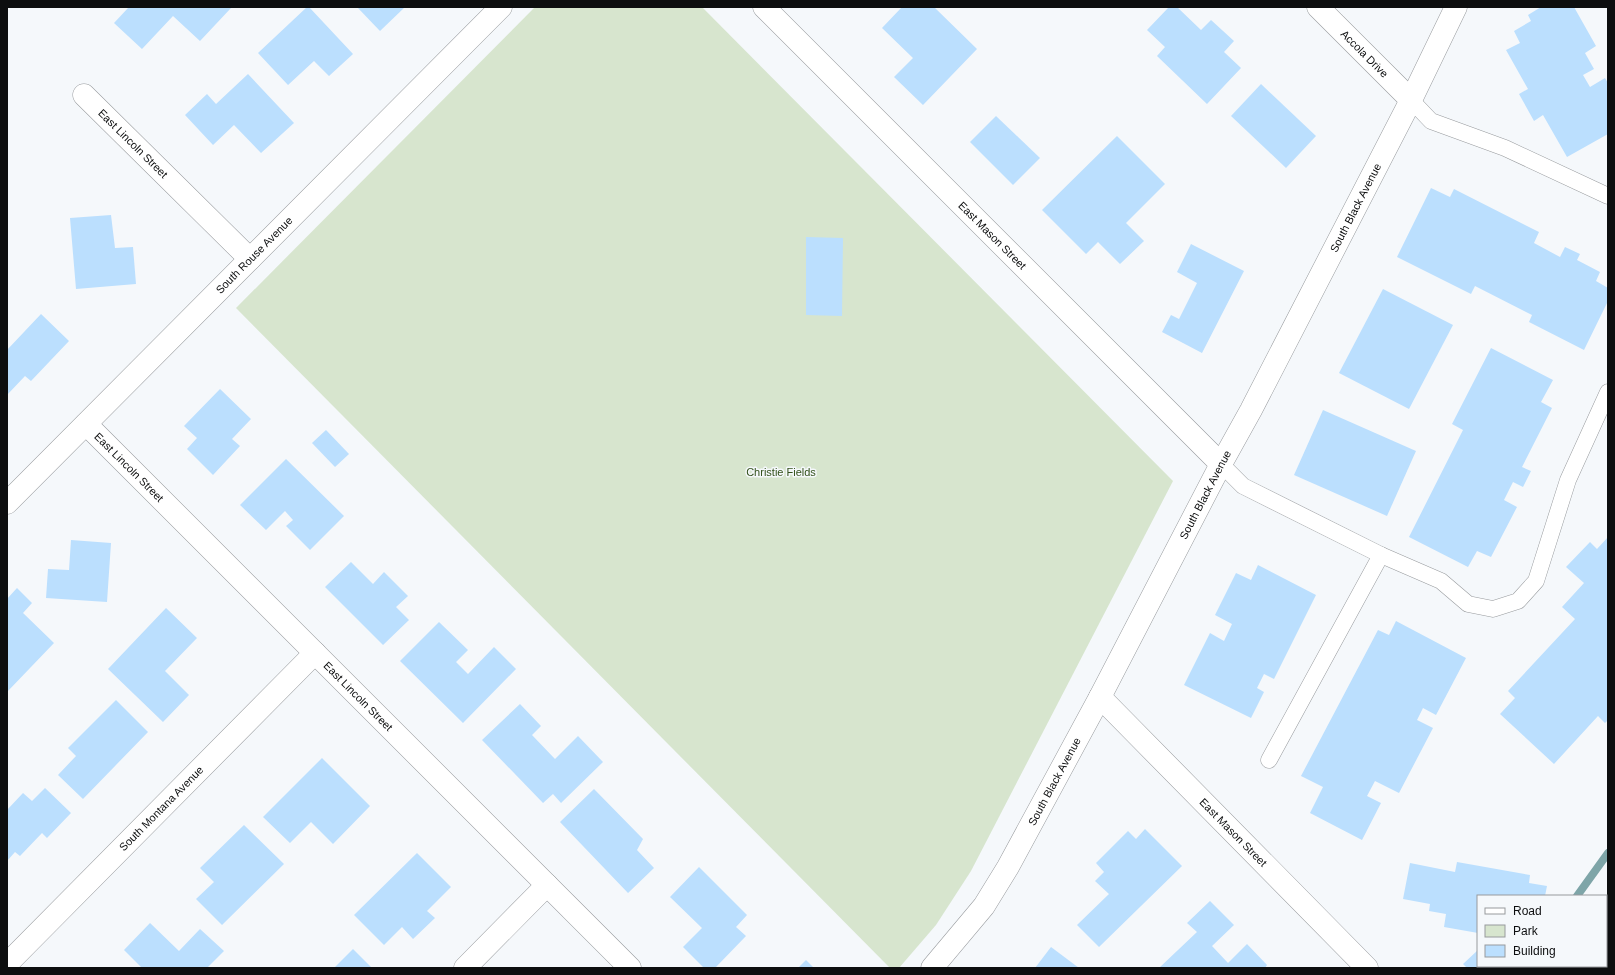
<svg xmlns="http://www.w3.org/2000/svg" width="1615" height="975" font-family="Arial,sans-serif">
<style>
.green{fill:#d7e5ce}
.lines{fill:none;stroke-linecap:round;stroke-linejoin:round}
.stream{stroke:#7ea5a8;stroke-width:8}
.building{fill:#bbdffe}
.service-casing{stroke:#989b9e;stroke-width:17}
.minor-casing{stroke:#989b9e;stroke-width:23}
.service{stroke:#fff;stroke-width:16}
.minor{stroke:#fff;stroke-width:22}
.labels{text-anchor:middle;stroke-width:3;stroke-linejoin:round;paint-order:stroke}
.street-label{font-size:11px;fill:#0d0e0f;stroke:#f5f8fb}
.park-label{font-size:11px;fill:#32501a;stroke:#f5f8fb}
</style>
<rect width="100%" height="100%" fill="#f5f8fb"/>
<!-- green -->
<polygon class="green" points="535,7 702,7 1173,481 971,871 936,925 899,968 890,968 236,308"/>
<g class="lines">
<!-- stream -->
<g class="stream">
<polyline points="1577,896 1608,853"/>
<polyline points="1531,968 1532,966"/>
</g>
</g>
<!-- building -->
<g class="building">
<polygon points="129,7 229,7 231,8 200,41 173,16 142,49 114,23"/>
<polygon points="307,7 309,7 353,54 329,76 314,61 288,85 258,53"/>
<polygon points="357,7 405,7 380,31"/>
<polygon points="902,7 934,7 977,49 923,105 894,77 913,58 882,28"/>
<polygon points="1169,7 1177,7 1201,30 1211,20 1234,41 1224,52 1241,68 1207,104 1157,56 1165,47 1147,30"/>
<polygon points="1541,7 1574,7 1596,46 1585,53 1594,69 1583,75 1590,87 1605,78 1608,83 1608,134 1567,157 1543,115 1534,121 1519,94 1528,89 1506,50 1520,43 1514,31 1531,21 1528,15"/>
<polygon points="248,74 294,123 261,153 234,125 213,145 185,115 207,94 216,104"/>
<polygon points="1261,84 1316,136 1286,168 1231,116"/>
<polygon points="996,116 1040,158 1013,185 970,142"/>
<polygon points="1117,136 1165,184 1126,223 1144,241 1120,264 1098,242 1086,254 1042,210"/>
<polygon points="1431,188 1450,197 1454,189 1539,232 1534,243 1560,257 1565,247 1580,254 1577,260 1600,272 1596,281 1608,288 1608,301 1584,350 1529,322 1532,315 1475,286 1471,294 1397,257"/>
<polygon points="111,215 115,248 133,247 136,284 76,289 70,218"/>
<polygon points="806,237 843,238 842,316 806,315"/>
<polygon points="1191,244 1244,271 1202,353 1162,332 1171,315 1179,319 1197,283 1177,272"/>
<polygon points="1383,289 1453,325 1409,409 1339,373"/>
<polygon points="41,314 69,341 31,381 25,376 7,395 7,350"/>
<polygon points="1491,348 1553,380 1541,402 1552,408 1522,467 1531,471 1523,487 1513,482 1504,500 1517,507 1491,557 1477,551 1468,567 1409,537 1463,430 1452,424"/>
<polygon points="220,389 251,419 232,439 240,446 213,475 187,449 197,438 184,426"/>
<polygon points="1323,410 1416,451 1387,516 1294,475"/>
<polygon points="326,430 349,454 335,467 312,443"/>
<polygon points="286,459 344,516 310,550 286,526 293,520 285,511 266,530 240,505"/>
<polygon points="1608,537 1608,720 1605,723 1598,716 1554,764 1500,714 1515,698 1508,691 1575,619 1562,607 1584,583 1566,567 1590,542 1597,549"/>
<polygon points="71,540 111,543 107,602 46,598 48,569 69,570"/>
<polygon points="351,562 373,584 384,572 408,596 396,607 409,620 383,645 325,587"/>
<polygon points="1258,565 1316,595 1274,679 1264,674 1257,688 1264,692 1251,718 1184,685 1210,633 1224,641 1232,624 1215,615 1236,573 1251,580"/>
<polygon points="17,588 32,603 23,613 54,643 7,692 7,599"/>
<polygon points="166,608 197,638 165,671 189,695 163,722 108,669"/>
<polygon points="1396,621 1466,658 1436,715 1423,708 1417,720 1433,728 1399,793 1375,781 1367,796 1381,803 1362,840 1310,813 1323,787 1301,776 1378,630 1389,635"/>
<polygon points="439,622 468,650 456,662 468,674 494,647 516,669 463,723 400,661"/>
<polygon points="116,700 148,732 83,799 58,775 76,756 68,748"/>
<polygon points="520,704 541,726 532,735 555,759 578,736 603,762 561,803 553,794 543,803 482,740"/>
<polygon points="322,758 370,806 333,844 311,822 290,843 263,817"/>
<polygon points="45,788 71,813 47,838 42,833 20,856 15,852 7,861 7,810 23,793 32,801"/>
<polygon points="594,789 643,839 637,850 654,868 628,893 560,822"/>
<polygon points="244,825 284,864 222,925 196,899 214,882 200,868"/>
<polygon points="1145,829 1182,866 1099,947 1077,925 1109,894 1095,881 1104,872 1096,863 1128,831 1136,839"/>
<polygon points="417,853 451,887 427,911 435,918 413,939 402,927 384,945 354,915"/>
<polygon points="1457,862 1530,875 1529,883 1547,886 1545,896 1478,896 1478,933 1444,927 1446,914 1429,911 1430,904 1403,899 1410,863 1455,872"/>
<polygon points="699,867 747,915 736,927 746,936 715,968 704,968 683,947 702,928 670,897"/>
<polygon points="1210,901 1234,925 1212,946 1228,963 1247,944 1267,965 1265,968 1159,968 1197,932 1187,923"/>
<polygon points="1608,916 1608,956 1606,954 1606,918"/>
<polygon points="150,923 179,951 200,929 224,951 207,968 142,968 124,950"/>
<polygon points="1051,947 1079,968 1035,968"/>
<polygon points="353,949 372,968 334,968"/>
<polygon points="1478,950 1478,966 1508,966 1506,968 1467,968 1463,964"/>
<polygon points="806,960 814,968 798,968"/>
</g>
<g class="lines">
<!-- service casing -->
<g class="service-casing">
<g id="service">
<polyline points="1411,100 1431,121 1505,148 1608,196"/>
<polyline points="1221,464 1243,486 1381,555 1441,581 1468,604 1493,609 1518,601 1536,581 1568,480 1608,392"/>
<polyline points="1269,760 1381,555"/>
</g>
</g>
<!-- minor casing -->
<g class="minor-casing">
<g id="minor">
<path id="s1" d="M 764,7 L 1221,464"/>
<path id="s2" d="M 1318,7 L 1411,100"/>
<path id="s3" d="M 84,95 L 250,259"/>
<path id="s4" d="M 86,424 L 630,968"/>
<path id="s5" d="M 7,503 L 501,7"/>
<path id="s6" d="M 1100,697 L 1367,968"/>
<path id="s7" d="M 7,964 L 315,653"/>
<polyline points="465,968 547,885"/>
<path id="s8" d="M 932,968 L 984,906 L 1008,867 L 1100,697 L 1221,464 L 1251,410 L 1411,100 L 1456,7"/>
</g>
</g>
<!-- service -->
<use href="#service" class="service"/>
<!-- minor -->
<use href="#minor" class="minor"/>
</g>
<g class="labels">
<!-- street labels -->
<g class="street-label">
<text dy="4" stroke="none"><textPath href="#s2" startOffset="66">Accola Drive</textPath></text>
<text dy="4" stroke="none"><textPath href="#s3" startOffset="69">East Lincoln Street</textPath></text>
<text dy="4" stroke="none"><textPath href="#s8" startOffset="872">South Black Avenue</textPath></text>
<text dy="4" stroke="none"><textPath href="#s1" startOffset="323">East Mason Street</textPath></text>
<text dy="4" stroke="none"><textPath href="#s5" startOffset="350">South Rouse Avenue</textPath></text>
<text dy="4" stroke="none"><textPath href="#s4" startOffset="61">East Lincoln Street</textPath></text>
<text dy="4" stroke="none"><textPath href="#s8" startOffset="548">South Black Avenue</textPath></text>
<text dy="4" stroke="none"><textPath href="#s4" startOffset="385">East Lincoln Street</textPath></text>
<text dy="4" stroke="none"><textPath href="#s8" startOffset="224">South Black Avenue</textPath></text>
<text dy="4" stroke="none"><textPath href="#s7" startOffset="219">South Montana Avenue</textPath></text>
<text dy="4" stroke="none"><textPath href="#s6" startOffset="190">East Mason Street</textPath></text>
</g>
<!-- park labels -->
<g class="park-label">
<text x="781" y="476">Christie Fields</text>
</g>
</g>
<!-- border -->
<rect width="1615" height="975" fill="none" stroke="#0d0e0f" stroke-width="16"/>
<!-- legend -->
<rect x="1477" y="895" width="130" height="72" fill="#f5f8fb" stroke="#989a9d"/>
<rect x="1485" y="908" width="20" height="6" fill="#ffffff" stroke="#989a9d"/>
<text x="1513" y="915" font-size="12" fill="#0d0e0f">Road</text>
<rect x="1485" y="925" width="20" height="12" fill="#d7e5ce" stroke="#989a9d"/>
<text x="1513" y="935" font-size="12" fill="#0d0e0f">Park</text>
<rect x="1485" y="945" width="20" height="12" fill="#bbdffe" stroke="#989a9d"/>
<text x="1513" y="955" font-size="12" fill="#0d0e0f">Building</text>
</svg>
